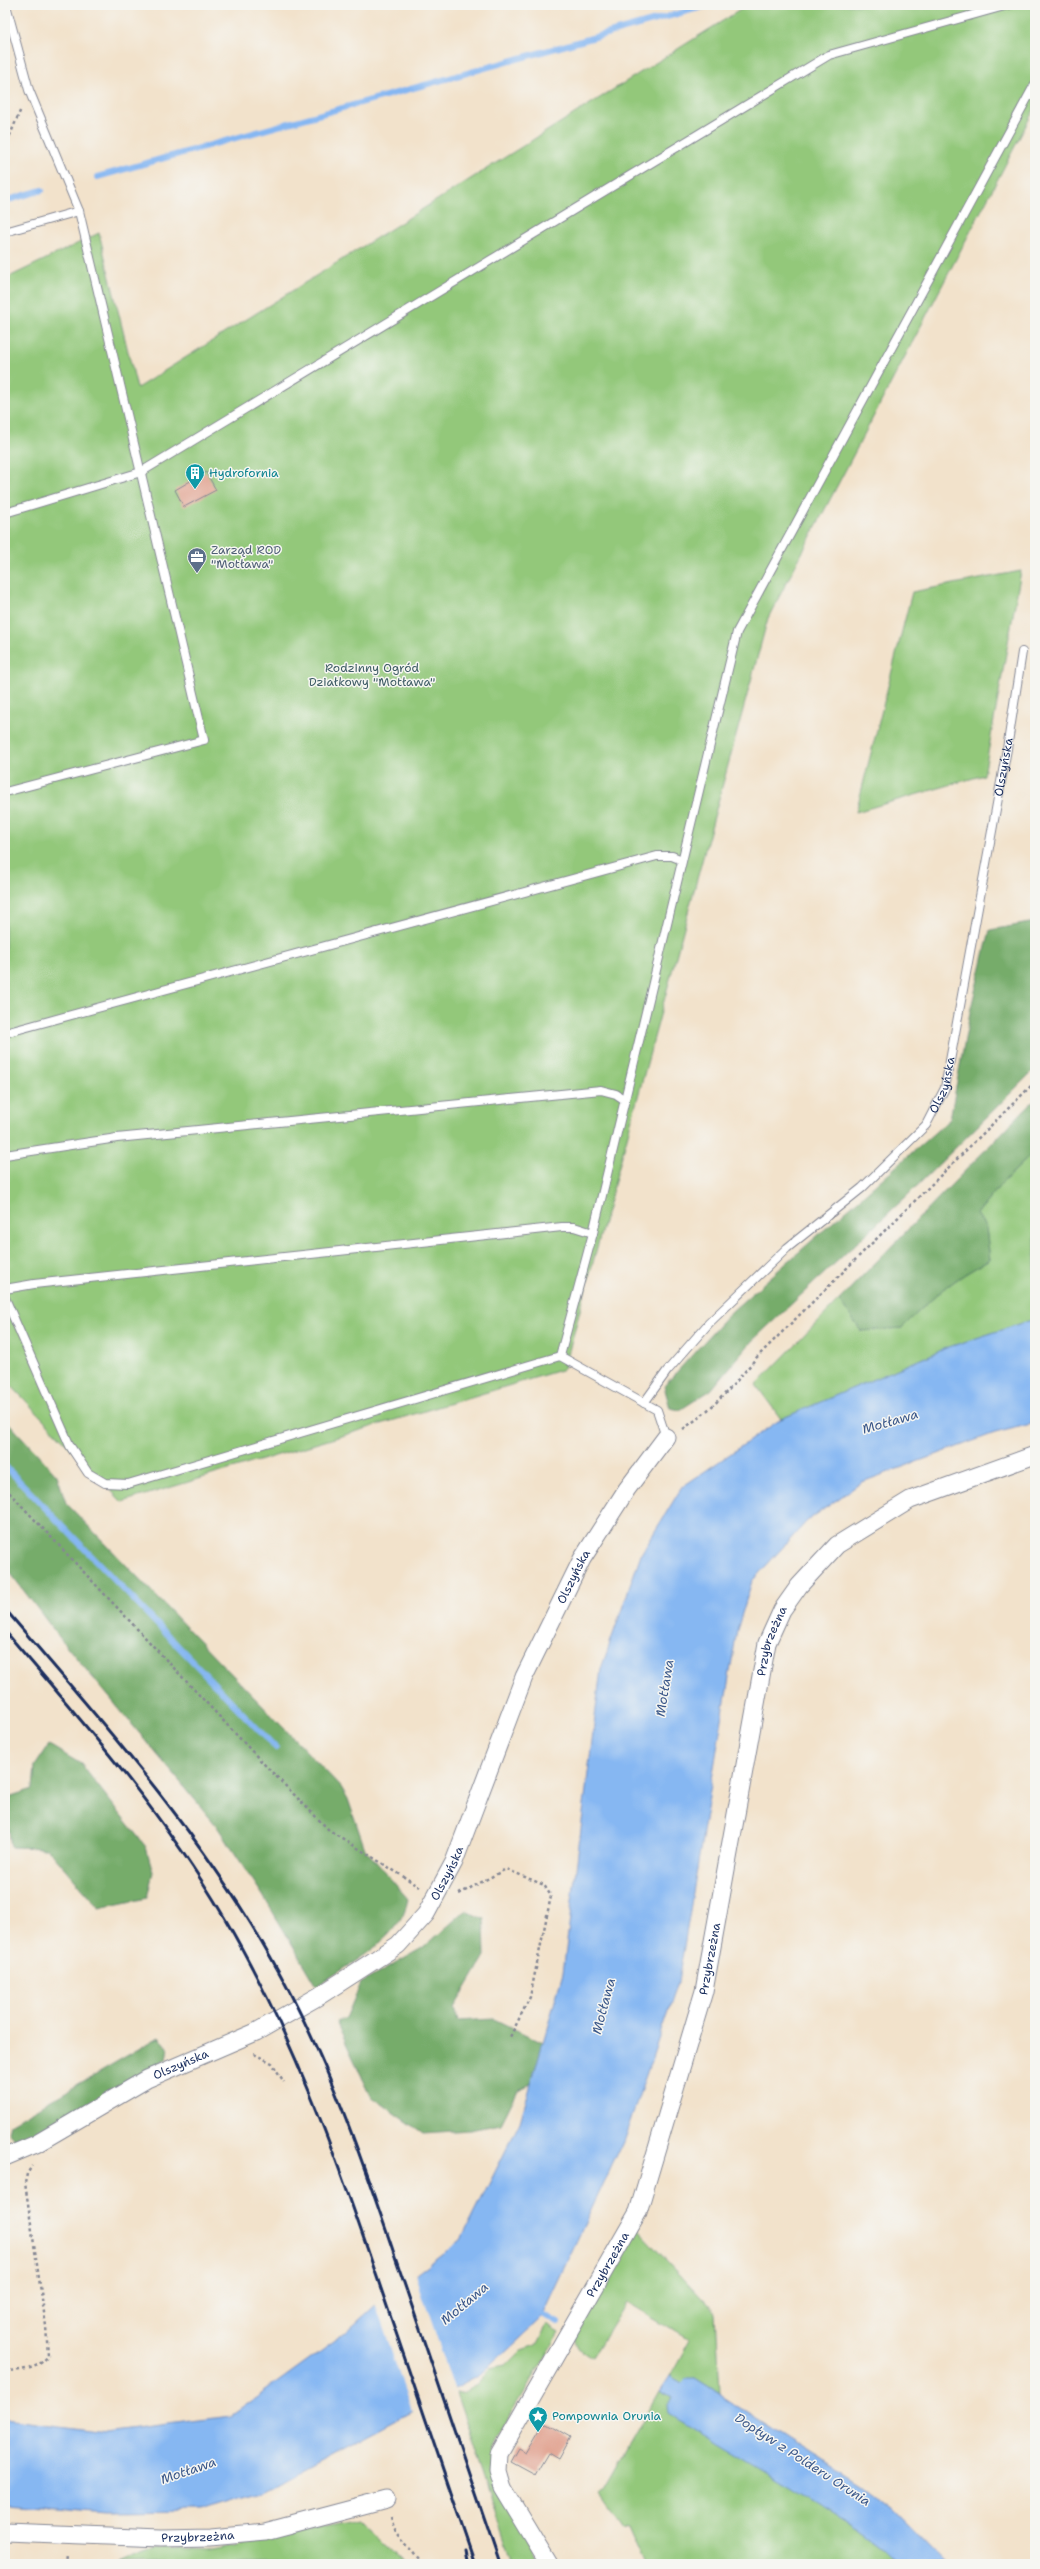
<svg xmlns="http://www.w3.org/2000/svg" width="1040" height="2569" font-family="'Shantell Sans',sans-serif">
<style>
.green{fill:#93c87a;stroke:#577c6c}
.forest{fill:#76ac6a;stroke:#486e64}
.water{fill:#86b7f2;stroke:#5073a8}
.pier{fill:#f2e2cb}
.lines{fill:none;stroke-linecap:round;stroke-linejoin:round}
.stream{stroke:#86b7f2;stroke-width:6}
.building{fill:#e1a290}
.lane-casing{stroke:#868894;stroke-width:10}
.street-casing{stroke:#868894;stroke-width:19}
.path{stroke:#868894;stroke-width:2.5;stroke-dasharray:3 3;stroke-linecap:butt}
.lane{stroke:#fff;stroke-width:8}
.street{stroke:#fff;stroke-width:17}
.rail{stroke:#1b2f5e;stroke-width:3}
.labels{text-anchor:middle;stroke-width:3;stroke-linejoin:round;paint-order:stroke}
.culture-label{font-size:12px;fill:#0d838f;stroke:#f6f6f2;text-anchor:start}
.service-label{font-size:12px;fill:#4e5e75;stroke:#f6f6f2;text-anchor:start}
.park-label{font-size:12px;fill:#3f5d66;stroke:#f6f6f2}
.street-label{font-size:12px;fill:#1b2f5e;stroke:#f6f6f2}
.water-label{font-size:13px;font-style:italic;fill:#3b588a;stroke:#f6f6f2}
</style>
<rect width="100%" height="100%" fill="#f6f6f2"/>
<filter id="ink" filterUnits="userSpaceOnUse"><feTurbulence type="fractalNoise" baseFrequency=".025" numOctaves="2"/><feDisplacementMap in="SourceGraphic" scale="8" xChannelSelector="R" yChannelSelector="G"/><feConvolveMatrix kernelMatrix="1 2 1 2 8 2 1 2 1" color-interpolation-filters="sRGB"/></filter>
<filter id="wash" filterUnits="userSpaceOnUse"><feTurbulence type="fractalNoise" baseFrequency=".012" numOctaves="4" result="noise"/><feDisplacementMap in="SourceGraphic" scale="16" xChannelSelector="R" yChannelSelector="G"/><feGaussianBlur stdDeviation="0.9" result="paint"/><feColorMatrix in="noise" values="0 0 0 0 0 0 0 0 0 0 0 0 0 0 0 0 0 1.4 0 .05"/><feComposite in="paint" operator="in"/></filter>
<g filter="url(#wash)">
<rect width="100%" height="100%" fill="#f2e2cb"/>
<!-- green -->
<g class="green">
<polygon points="748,5 1035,5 1035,108 768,618 564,1369 122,1502 5,1379 5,279 99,233 137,388"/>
<polygon points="1021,571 984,775 856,812 912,592"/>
<path d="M 1035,1151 L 1035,1319 L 949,1347 L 781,1419 L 756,1385 L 839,1300 L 861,1331 L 902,1328 C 933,1297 951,1280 990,1260 L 986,1228 L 977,1214 L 1002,1183 Z"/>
<path d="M 637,2229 L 715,2312 L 719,2394 L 695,2379 L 682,2383 L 670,2376 L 690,2340 L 626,2302 L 592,2358 C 583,2353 577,2348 575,2337 Z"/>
<polygon points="547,2325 560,2333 497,2438 492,2452 539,2564 514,2564 456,2393 465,2392 478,2385 490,2369 505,2366 521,2350 536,2345"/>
<polygon points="660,2391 672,2398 668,2410 850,2523 881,2546 899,2564 644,2564 626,2524 622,2526 599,2493 604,2489"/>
<polygon points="361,2522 405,2564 121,2564 156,2548 207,2552"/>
</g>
<!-- forest -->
<g class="forest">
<polygon points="1035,922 1035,1069 910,1193 752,1341 711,1390 680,1410 670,1408 664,1386 732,1311 950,1119 970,1012 990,930"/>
<path d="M 1035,1099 L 1035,1151 L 1002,1183 L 977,1214 L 986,1228 L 990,1260 C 951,1280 933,1297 902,1328 L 861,1331 L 839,1300 Z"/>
<path d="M 5,1419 L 57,1475 L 66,1503 L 341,1787 L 348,1799 L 365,1849 L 408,1899 C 401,1940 349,1964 317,1986 L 262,1894 L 216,1825 L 59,1637 L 5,1566 Z"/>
<polygon points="49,1745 81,1764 146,1847 153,1872 147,1898 99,1908 47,1848 11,1847 5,1798 33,1789 35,1766"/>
<polygon points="466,1910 484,1919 485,1956 454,2008 458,2021 494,2019 543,2043 531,2084 518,2090 501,2124 470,2130 423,2133 371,2096 336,2022 346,2018 361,1983 423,1948"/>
<polygon points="159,2037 168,2047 166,2060 19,2143 8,2132 10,2124"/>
</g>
<!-- water -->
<g class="water">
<polygon points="1035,1319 1035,1423 995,1433 862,1482 807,1521 752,1581 737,1630 678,1982 623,2142 540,2319 479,2376 256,2494 200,2511 106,2512 5,2504 5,2419 105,2432 231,2416 344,2334 378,2303 461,2240 520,2122 563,1973 601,1669 641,1554 682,1487 781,1419 949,1347"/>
<polygon points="670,2376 682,2383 686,2379 695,2379 860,2484 890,2507 946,2564 899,2564 881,2546 850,2523 669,2414 668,2406 672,2398 660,2391"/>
</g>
<!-- pier -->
<polygon class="pier" points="415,2273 455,2391 413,2415 375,2303"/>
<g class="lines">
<!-- stream -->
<g class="stream">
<polyline points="97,177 709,5"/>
<polyline points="5,201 42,190"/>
<polyline points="5,1466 276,1748"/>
<polyline points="537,2311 558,2323"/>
</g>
</g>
<g id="blocks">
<!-- building -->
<g class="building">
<polygon points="206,472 216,490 184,507 175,490"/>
<polygon points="544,2422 570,2437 558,2459 548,2453 535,2475 511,2462 519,2448 526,2452"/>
</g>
</g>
</g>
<g filter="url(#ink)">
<use href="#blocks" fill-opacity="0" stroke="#868894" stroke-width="1"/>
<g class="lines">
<!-- lane casing -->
<g class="lane-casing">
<g id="lane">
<polyline points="6,5 29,90 79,211"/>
<polyline points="5,232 79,211 204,740 5,792"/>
<polyline points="5,513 141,472 829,55 1008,5"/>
<polyline points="5,1033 657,856 672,856 682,860"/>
<polyline points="5,1155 117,1138 601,1090 616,1094 625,1100"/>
<polyline points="5,1289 34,1284 562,1227 574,1227 593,1233"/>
<polyline points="5,1298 70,1446 88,1473 105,1483 128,1484 560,1356 657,1410 666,1437"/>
<polyline points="560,1356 593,1233 737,632 1035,84"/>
<path id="s1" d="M 644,1403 L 667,1371 L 709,1323 L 787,1248 L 862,1188 L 926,1125 L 945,1088 L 1007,749 L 1022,652"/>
</g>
</g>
<!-- street casing -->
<g class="street-casing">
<g id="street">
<path id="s2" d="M 5,2157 L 36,2144 L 147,2079 L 256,2032 L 319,1996 L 398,1945 L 426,1914 L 454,1862 L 524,1677 L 582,1559 L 627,1489 L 666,1437"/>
<path id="s3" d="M 5,2532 L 162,2538 L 210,2537 L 265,2532 L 386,2500"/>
<path id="s4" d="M 549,2564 L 503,2488 L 498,2471 L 499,2454 L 638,2212 L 704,1991 L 767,1643 L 782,1610 L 799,1586 L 837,1545 L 910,1500 L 1035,1455"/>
</g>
</g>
<!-- path -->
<g class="path">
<polyline points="5,147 21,109"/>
<path d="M 683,1429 C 713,1409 734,1385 757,1357 L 1035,1082"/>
<polyline points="5,1488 262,1762 329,1830 420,1887"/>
<polyline points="459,1894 506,1869 544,1885 551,1896 530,1997 510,2037"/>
<polyline points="254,2054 272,2063 284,2082"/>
<path d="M 5,2371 C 22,2370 37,2370 48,2356 L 46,2326 L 25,2183 L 27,2174 L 32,2166"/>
<polyline points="391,2517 394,2528 423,2564"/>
<polyline points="68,2564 69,2553"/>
</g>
<!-- lane -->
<use href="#lane" class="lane"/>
<!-- street -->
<use href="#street" class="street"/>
<!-- rail -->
<g class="rail">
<path d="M 5,1609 C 100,1720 198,1829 270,1956 C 328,2057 364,2165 401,2274 C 434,2371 467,2467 500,2564"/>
<path d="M 5,1631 C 83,1722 163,1813 224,1917 C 291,2031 335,2153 377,2277 C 410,2373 442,2468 475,2564"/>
<polyline points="465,2550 468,2564"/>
</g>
</g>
</g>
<!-- icons -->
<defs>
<g id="building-pin" transform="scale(1)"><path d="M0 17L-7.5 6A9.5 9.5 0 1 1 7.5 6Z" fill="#0f9aa8" stroke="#f6f6f2"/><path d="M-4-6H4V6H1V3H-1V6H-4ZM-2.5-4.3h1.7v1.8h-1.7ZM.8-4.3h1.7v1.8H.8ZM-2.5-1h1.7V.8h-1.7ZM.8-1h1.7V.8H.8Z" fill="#fff"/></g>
<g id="office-pin" transform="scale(1)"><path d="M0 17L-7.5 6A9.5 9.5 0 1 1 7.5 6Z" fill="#5c6f8a" stroke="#f6f6f2"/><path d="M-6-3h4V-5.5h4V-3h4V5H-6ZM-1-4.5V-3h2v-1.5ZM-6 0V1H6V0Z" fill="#fff"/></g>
<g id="sight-pin" transform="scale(1)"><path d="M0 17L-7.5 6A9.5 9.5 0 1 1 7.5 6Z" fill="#0f9aa8" stroke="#f6f6f2"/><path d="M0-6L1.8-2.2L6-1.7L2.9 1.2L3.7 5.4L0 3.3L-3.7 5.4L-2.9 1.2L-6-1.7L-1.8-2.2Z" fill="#fff"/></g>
</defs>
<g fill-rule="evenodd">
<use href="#building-pin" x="195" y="473"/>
<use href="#office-pin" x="197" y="557"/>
<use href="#sight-pin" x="538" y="2416"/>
</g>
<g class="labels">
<!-- culture labels -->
<g class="culture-label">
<text x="209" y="477">Hydrofornia</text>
<text x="552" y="2420">Pompownia Orunia</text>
</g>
<!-- service labels -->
<g class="service-label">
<text x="211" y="554">Zarząd ROD<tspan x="211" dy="14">"Motława"</tspan></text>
</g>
<!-- park labels -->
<g class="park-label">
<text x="372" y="672">Rodzinny Ogród<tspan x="372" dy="14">Działkowy "Motława"</tspan></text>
</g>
<!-- street labels -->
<g class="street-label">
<text dy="4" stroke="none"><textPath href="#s1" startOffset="765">Olszyńska</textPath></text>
<text dy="4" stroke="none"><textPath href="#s1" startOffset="441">Olszyńska</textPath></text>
<text dy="4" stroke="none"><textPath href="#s2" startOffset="858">Olszyńska</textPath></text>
<text dy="4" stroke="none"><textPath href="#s4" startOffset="990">Przybrzeżna</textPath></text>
<text dy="4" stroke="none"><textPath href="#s2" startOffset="535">Olszyńska</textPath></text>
<text dy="4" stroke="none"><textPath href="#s4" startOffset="666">Przybrzeżna</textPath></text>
<text dy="4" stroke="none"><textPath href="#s2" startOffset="199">Olszyńska</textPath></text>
<text dy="4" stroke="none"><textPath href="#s4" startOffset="342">Przybrzeżna</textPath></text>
<text dy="4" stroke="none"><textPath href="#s3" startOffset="193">Przybrzeżna</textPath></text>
</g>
<!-- water labels -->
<g class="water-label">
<text transform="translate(890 1421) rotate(-16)" y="5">Motława</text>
<text transform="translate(664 1688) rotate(-81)" y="5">Motława</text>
<text transform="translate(603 2006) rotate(-75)" y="5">Motława</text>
<text transform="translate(464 2303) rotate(-40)" y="5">Motława</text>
<text transform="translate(803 2459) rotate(33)" y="5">Dopływ z Polderu Orunia</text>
<text transform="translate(188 2470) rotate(-19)" y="5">Motława</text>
</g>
</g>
<!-- margin -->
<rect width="1040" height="2569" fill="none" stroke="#f6f6f2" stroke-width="20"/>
</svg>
